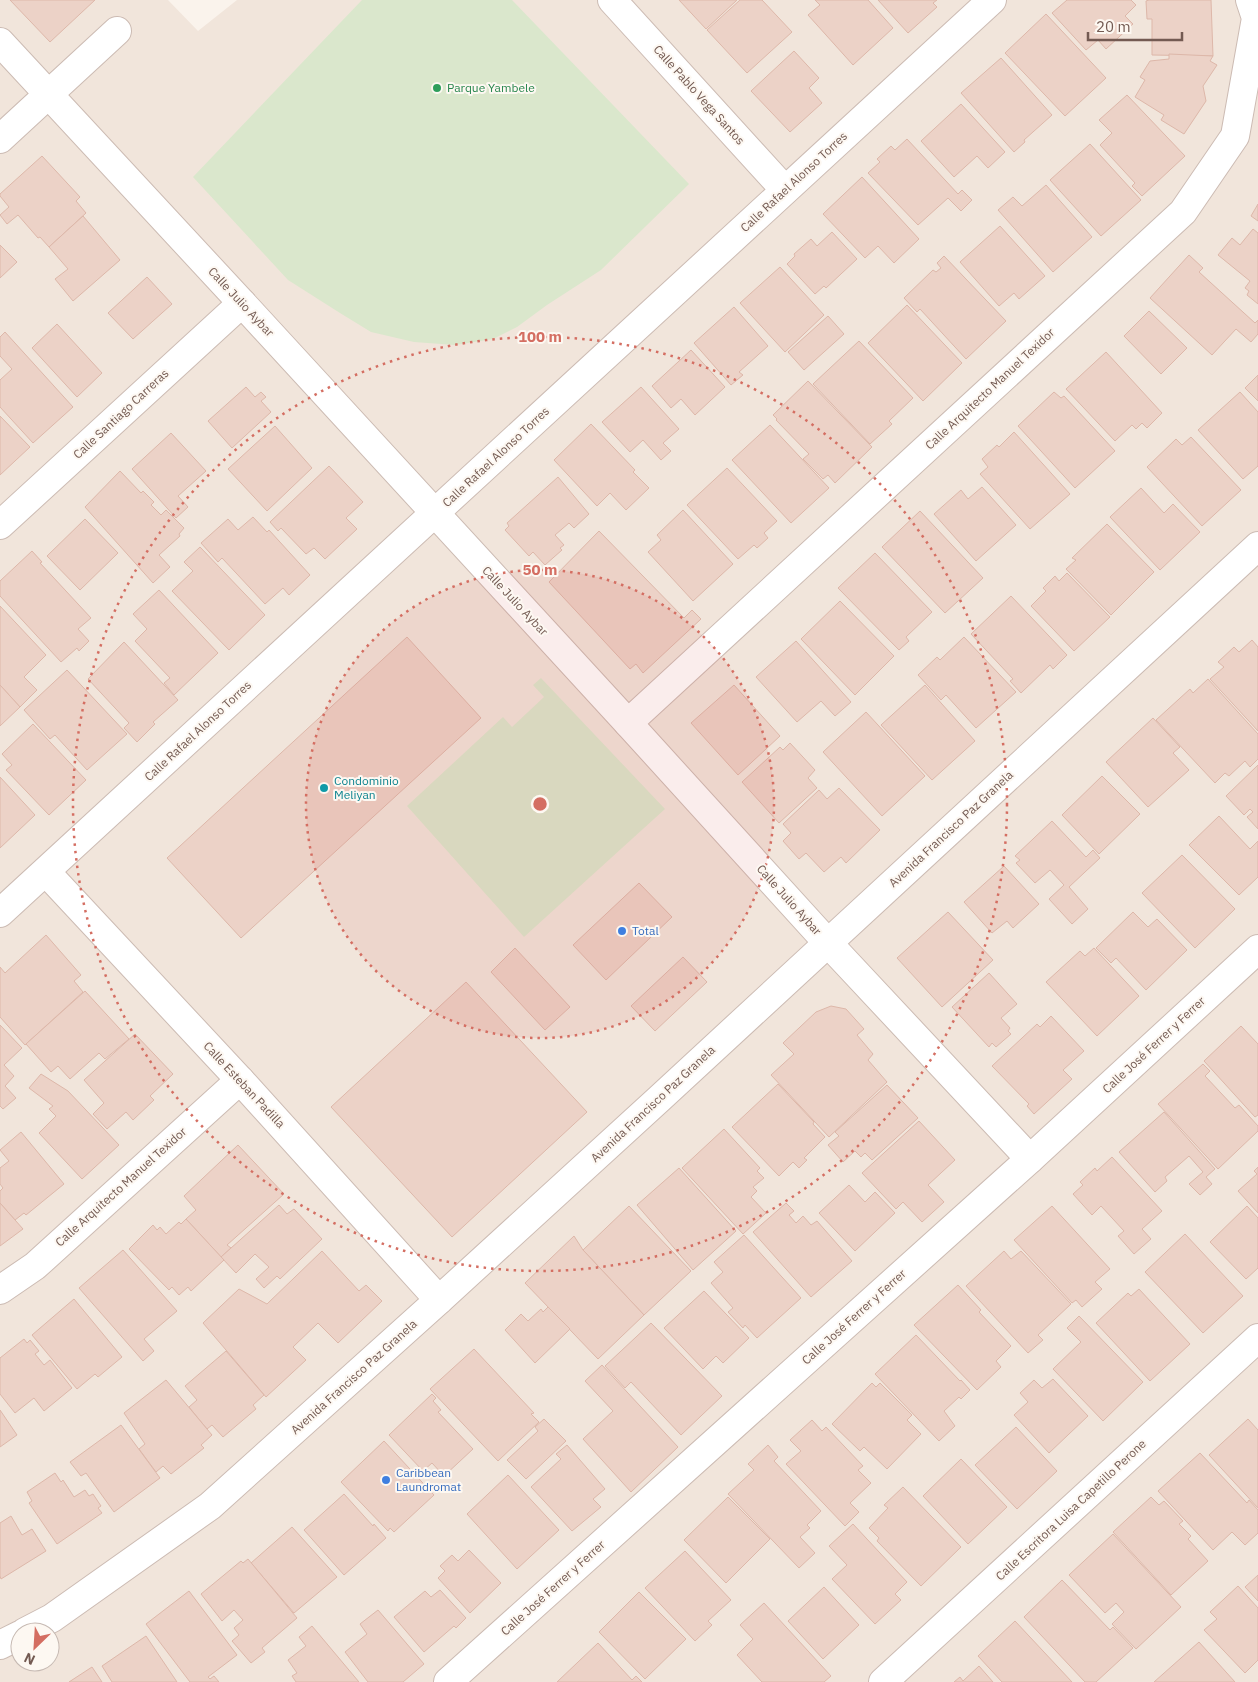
<svg xmlns="http://www.w3.org/2000/svg" width="1258" height="1682" font-family="'IBM Plex Sans',sans-serif">
<style>
.residential{fill:#f1e5db;fill-rule:evenodd}
.green{fill:#dae7cc}
.building{fill:#ecd2c7;stroke:#ddb7a9}
.lines{fill:none;stroke-linecap:round;stroke-linejoin:round}
.street-casing{stroke:#ccbbb3;stroke-width:30}
.street{stroke:#fff;stroke-width:28}
.ring{fill:none;stroke:#d46e62;stroke-width:2.5;stroke-dasharray:2.5 5}
.leisure-dot{fill:#2e9e5b;stroke:#fdf8f2;stroke-width:2}
.culture-dot{fill:#0f9aa8;stroke:#fdf8f2;stroke-width:2}
.shop-dot{fill:#3f7fe0;stroke:#fdf8f2;stroke-width:2}
.labels{text-anchor:middle;stroke-width:4;stroke-linejoin:round;paint-order:stroke}
.leisure-label{font-size:12px;fill:#27864d;stroke:#fdf8f2;text-anchor:start}
.street-label{font-size:12px;fill:#735a52;stroke:#fdf8f2}
.culture-label{font-size:12px;fill:#0d838f;stroke:#fdf8f2;text-anchor:start}
.shop-label{font-size:12px;fill:#366cbe;stroke:#fdf8f2;text-anchor:start}
.centre{fill:#d46e62;stroke:#fdf8f2;stroke-width:2.5}
.ring-label{font-size:15px;text-anchor:middle;font-weight:bold;fill:#d46e62;stroke:#fdf8f2;stroke-width:4;stroke-linejoin:round;paint-order:stroke}
</style>
<rect width="100%" height="100%" fill="#faf3ec"/>
<!-- residential -->
<path class="residential" d="M 0,0 L 168,0 L 198,31 L 237,0 L 1258,0 L 1258,1682 L 0,1682 ZM 20,1632 L 50,1632 L 50,1662 L 20,1662 Z"/>
<!-- green -->
<g class="green">
<polygon points="362,0 512,0 689,184 601,270 547,305 517,327 493,339 455,345 414,342 371,332 340,313 288,280 193,177"/>
<polygon points="541,678 665,809 524,937 407,806 503,717 512,727 544,697 533,685"/>
</g>
<!-- building -->
<g class="building">
<polygon points="10,0 95,0 50,42"/>
<polygon points="679,0 737,0 706,29"/>
<polygon points="740,0 762,0 792,32 747,73 707,30"/>
<polygon points="815,0 868,0 893,28 853,65 808,15 820,5"/>
<polygon points="878,0 937,0 933,3 937,7 908,33"/>
<polygon points="1067,0 1131,0 1136,5 1125,16 1133,24 1106,49 1098,40 1086,50 1052,13"/>
<polygon points="1149,0 1211,0 1213,56 1152,55 1152,19 1147,19 1146,1"/>
<polygon points="1046,14 1106,78 1065,116 1005,53"/>
<polygon points="794,51 819,78 809,88 822,103 790,132 751,91"/>
<polygon points="1169,54 1213,56 1210,61 1217,65 1203,86 1206,101 1184,134 1161,120 1164,115 1135,97 1145,80 1140,77 1150,61 1169,59"/>
<polygon points="1001,58 1052,115 1024,140 1025,142 1014,152 961,93"/>
<polygon points="1127,95 1185,156 1142,196 1132,186 1135,183 1100,145 1112,133 1099,120"/>
<polygon points="961,104 1005,152 988,168 977,156 954,177 921,141"/>
<polygon points="907,139 958,194 962,190 972,200 961,211 948,198 918,225 868,173 880,162 877,159 891,146 895,150"/>
<polygon points="1090,144 1141,200 1101,236 1050,180"/>
<polygon points="42,156 80,197 76,201 86,213 49,247 40,237 38,238 18,215 7,224 0,215 9,207 0,196 0,194"/>
<polygon points="862,177 919,239 894,263 878,246 865,258 823,214"/>
<polygon points="1046,185 1092,237 1053,272 998,210 1013,197 1022,206"/>
<polygon points="1258,204 1258,221 1251,216"/>
<polygon points="83,216 120,260 73,301 55,279 68,269 49,247"/>
<polygon points="1000,226 1045,276 1019,299 1014,293 999,306 960,262"/>
<polygon points="1253,229 1258,233 1258,304 1247,295 1249,291 1245,288 1250,281 1218,255 1232,238 1240,245"/>
<polygon points="832,232 857,259 826,288 824,286 815,294 787,264 795,256 794,254 811,239 817,246"/>
<polygon points="0,245 17,262 0,278"/>
<polygon points="1189,255 1203,268 1199,272 1255,323 1258,320 1258,334 1251,342 1236,329 1212,355 1150,298"/>
<polygon points="944,256 1006,321 966,359 920,309 917,312 904,298 933,270 936,272 941,268 937,263"/>
<polygon points="780,267 824,315 785,352 740,303"/>
<polygon points="147,277 172,304 133,339 108,313"/>
<polygon points="907,305 962,363 923,401 868,343"/>
<polygon points="734,307 768,346 739,372 743,375 731,385 694,343"/>
<polygon points="1149,311 1187,348 1161,374 1124,336"/>
<polygon points="828,316 844,334 804,370 788,352"/>
<polygon points="57,324 102,373 77,397 32,348"/>
<polygon points="5,332 73,407 33,443 0,407 0,380 12,369 0,356 0,337"/>
<polygon points="859,341 913,398 889,421 892,424 870,444 813,384"/>
<polygon points="691,350 725,387 695,415 681,399 671,408 652,386"/>
<polygon points="1106,352 1162,413 1147,428 1142,423 1136,429 1132,425 1115,441 1066,389"/>
<polygon points="1258,375 1258,401 1245,388"/>
<polygon points="808,381 872,447 835,483 828,475 823,479 803,459 809,454 776,420 777,419 773,415"/>
<polygon points="246,387 255,397 261,392 266,397 261,401 271,412 232,448 208,421"/>
<polygon points="641,387 679,429 663,443 671,451 661,460 643,440 630,452 602,422"/>
<polygon points="1054,392 1061,398 1064,396 1115,451 1075,488 1018,426"/>
<polygon points="1240,392 1258,412 1258,466 1243,479 1198,430"/>
<polygon points="0,416 30,447 0,475"/>
<polygon points="591,424 635,470 633,472 649,488 626,510 610,493 597,506 554,460"/>
<polygon points="770,425 829,488 791,523 732,460"/>
<polygon points="275,426 312,468 267,511 228,469"/>
<polygon points="1014,432 1070,494 1030,529 980,474 988,467 982,459 997,445 999,447"/>
<polygon points="171,433 206,471 178,496 188,507 176,518 132,469"/>
<polygon points="1191,437 1241,490 1202,526 1147,467 1176,439 1182,445"/>
<polygon points="329,466 363,502 346,518 357,529 325,559 314,548 306,554 281,528 278,531 270,522"/>
<polygon points="727,468 777,521 764,533 768,538 757,548 754,545 738,559 687,505"/>
<polygon points="120,471 141,493 143,491 154,502 151,505 161,515 166,510 184,528 179,534 180,536 159,555 170,567 153,583 85,507"/>
<polygon points="558,477 589,514 574,528 569,523 555,535 564,545 560,548 562,550 545,565 533,552 529,556 505,530 509,526 507,523"/>
<polygon points="982,487 1016,525 976,561 934,514 961,490 968,499"/>
<polygon points="1141,488 1164,513 1173,504 1200,532 1160,570 1110,517"/>
<polygon points="683,510 733,564 693,601 648,552 661,540 657,535"/>
<polygon points="920,511 983,578 945,613 882,547"/>
<polygon points="253,517 267,532 269,530 310,575 289,595 283,588 265,604 222,558 218,562 201,543 228,519 238,530"/>
<polygon points="85,519 118,553 80,590 47,556"/>
<polygon points="1107,524 1154,572 1111,615 1066,569 1076,560 1072,558"/>
<polygon points="599,531 684,618 692,610 701,619 643,673 636,664 630,669 549,582"/>
<polygon points="200,547 265,615 229,650 172,591 193,571 184,562"/>
<polygon points="32,551 42,562 40,563 91,618 78,629 89,641 79,651 77,648 61,662 0,596 0,581"/>
<polygon points="875,553 932,612 906,637 909,641 899,650 838,588"/>
<polygon points="1067,573 1110,617 1074,651 1031,606 1046,591 1043,588 1055,576 1059,581"/>
<polygon points="159,590 218,653 174,695 164,683 170,678 135,641 147,629 133,614"/>
<polygon points="1011,596 1067,655 1053,669 1050,665 1021,693 1010,681 1013,679 971,634"/>
<polygon points="840,601 894,656 855,695 801,639"/>
<polygon points="0,606 46,655 24,677 37,690 20,707 0,685"/>
<polygon points="407,637 481,718 241,938 167,858"/>
<polygon points="964,637 1016,692 976,728 946,695 941,700 918,675 937,657 940,660"/>
<polygon points="1252,640 1258,647 1258,731 1210,679 1224,667 1218,662 1234,647 1239,652"/>
<polygon points="796,641 851,702 835,716 821,701 797,722 756,677"/>
<polygon points="124,642 178,700 153,722 155,724 137,742 124,728 129,723 88,679"/>
<polygon points="67,670 127,734 87,770 55,735 50,739 24,710"/>
<polygon points="1208,679 1258,734 1258,759 1250,767 1245,761 1229,776 1225,773 1215,783 1156,720 1190,689 1193,693"/>
<polygon points="0,685 20,707 0,726"/>
<polygon points="734,685 780,736 738,775 691,723"/>
<polygon points="925,685 975,741 932,780 881,725"/>
<polygon points="866,712 925,776 882,816 823,752"/>
<polygon points="1153,718 1180,747 1173,753 1189,770 1148,807 1106,762"/>
<polygon points="33,724 86,780 49,815 6,770 12,765 2,754"/>
<polygon points="790,743 815,770 808,778 817,788 779,823 742,782 780,747 783,750"/>
<polygon points="1258,765 1258,829 1247,817 1253,812 1250,809 1244,815 1226,796"/>
<polygon points="1102,776 1140,814 1099,854 1062,815"/>
<polygon points="0,777 35,815 0,848"/>
<polygon points="839,788 880,830 846,863 841,857 824,872 806,853 799,859 783,841 791,833 783,824 819,790 827,799"/>
<polygon points="1219,816 1250,849 1258,841 1258,877 1239,895 1189,845"/>
<polygon points="1052,821 1086,857 1093,850 1100,858 1069,887 1088,909 1072,924 1049,899 1064,885 1050,870 1035,883 1016,863 1020,860 1015,856"/>
<polygon points="1182,855 1235,909 1195,948 1142,893"/>
<polygon points="1004,866 1039,904 1013,928 1007,921 992,933 964,902"/>
<polygon points="639,883 672,917 606,980 573,945"/>
<polygon points="948,912 993,960 942,1007 897,958"/>
<polygon points="1133,912 1148,927 1157,919 1187,950 1146,990 1116,958 1111,963 1096,948"/>
<polygon points="46,935 81,975 74,981 83,992 25,1045 0,1017 0,967 5,973"/>
<polygon points="515,948 570,1007 545,1030 491,972"/>
<polygon points="1094,948 1139,996 1097,1036 1046,982 1080,951 1085,956"/>
<polygon points="683,957 707,982 655,1031 631,1006"/>
<polygon points="989,973 1017,1004 1001,1018 1010,1028 1008,1031 1011,1034 996,1047 992,1043 989,1047 952,1007"/>
<polygon points="466,982 587,1112 452,1237 331,1107"/>
<polygon points="85,991 129,1039 105,1059 99,1053 70,1079 58,1066 51,1072 26,1044"/>
<polygon points="831,1006 846,1009 864,1029 857,1035 873,1054 868,1060 887,1082 829,1137 771,1075 794,1054 783,1043 816,1012"/>
<polygon points="1051,1016 1084,1051 1063,1070 1072,1079 1034,1114 1027,1106 1029,1104 992,1066 1037,1024 1040,1027"/>
<polygon points="0,1025 22,1048 4,1065 14,1076 5,1086 16,1098 3,1109 0,1106"/>
<polygon points="1241,1026 1258,1044 1258,1115 1255,1117 1204,1061"/>
<polygon points="135,1034 173,1074 150,1096 154,1100 133,1120 126,1112 107,1129 93,1114 104,1103 84,1080"/>
<polygon points="1203,1064 1210,1071 1205,1076 1235,1108 1239,1105 1258,1126 1258,1131 1218,1169 1158,1104"/>
<polygon points="41,1074 68,1091 119,1145 82,1179 39,1133 56,1116 49,1109 53,1106 29,1088"/>
<polygon points="778,1084 814,1122 813,1124 825,1137 804,1158 807,1160 799,1168 793,1162 779,1176 732,1127"/>
<polygon points="887,1085 918,1118 872,1160 865,1153 861,1157 855,1151 843,1162 828,1145 839,1136 835,1132"/>
<polygon points="1164,1112 1215,1169 1206,1177 1212,1184 1200,1195 1189,1184 1203,1172 1189,1156 1165,1177 1167,1181 1155,1192 1119,1152"/>
<polygon points="919,1121 955,1160 928,1185 944,1202 922,1222 903,1202 896,1209 862,1173"/>
<polygon points="724,1129 760,1168 757,1171 764,1178 753,1187 757,1191 751,1197 766,1213 743,1234 682,1168"/>
<polygon points="21,1132 64,1184 26,1215 24,1213 15,1220 0,1203 0,1191 3,1188 0,1184 0,1168 9,1161 0,1150"/>
<polygon points="238,1145 284,1194 227,1245 231,1248 221,1257 186,1219 196,1210 184,1196"/>
<polygon points="1112,1157 1162,1211 1142,1229 1151,1239 1134,1254 1118,1236 1124,1231 1101,1206 1092,1215 1073,1194 1083,1185 1080,1182 1095,1168 1097,1171"/>
<polygon points="1258,1167 1258,1213 1238,1191 1257,1174 1254,1171"/>
<polygon points="679,1168 736,1231 693,1270 637,1205"/>
<polygon points="849,1185 865,1202 875,1192 895,1213 855,1251 819,1213"/>
<polygon points="0,1203 23,1229 0,1246"/>
<polygon points="786,1203 794,1211 789,1215 796,1223 803,1216 811,1225 817,1221 852,1261 811,1297 753,1232"/>
<polygon points="279,1205 287,1214 294,1209 322,1239 280,1279 277,1276 264,1288 256,1279 269,1267 255,1254 236,1273 221,1257"/>
<polygon points="629,1206 691,1271 644,1315 583,1250"/>
<polygon points="1052,1206 1110,1269 1095,1282 1102,1289 1082,1307 1076,1300 1072,1303 1014,1240"/>
<polygon points="1247,1206 1258,1218 1258,1268 1246,1279 1210,1242"/>
<polygon points="186,1219 224,1260 191,1291 188,1287 179,1295 172,1287 169,1290 129,1249 153,1225 157,1230 160,1227 166,1234 179,1222 181,1224"/>
<polygon points="1185,1234 1243,1296 1203,1333 1145,1272"/>
<polygon points="744,1235 801,1298 757,1338 745,1325 743,1328 728,1312 733,1308 711,1283 723,1272 714,1262"/>
<polygon points="574,1236 583,1250 644,1315 598,1359 525,1283"/>
<polygon points="123,1250 177,1311 144,1339 154,1351 143,1361 79,1288"/>
<polygon points="322,1251 359,1291 366,1285 382,1301 338,1343 318,1323 293,1347 306,1360 266,1397 203,1323 239,1289 267,1304"/>
<polygon points="1004,1251 1011,1259 1021,1251 1071,1304 1038,1335 1043,1340 1028,1353 966,1286"/>
<polygon points="958,1285 981,1310 979,1312 1011,1346 996,1361 1001,1367 977,1390 914,1325"/>
<polygon points="1139,1289 1190,1344 1150,1381 1096,1323 1128,1293 1131,1296"/>
<polygon points="704,1291 749,1338 723,1363 716,1356 703,1369 664,1328"/>
<polygon points="74,1299 122,1357 98,1377 95,1374 77,1389 32,1335"/>
<polygon points="548,1307 570,1329 535,1363 505,1330 521,1314 528,1321 541,1309 543,1312"/>
<polygon points="1079,1316 1143,1382 1103,1421 1053,1369 1081,1342 1067,1328"/>
<polygon points="651,1323 722,1396 681,1435 631,1382 625,1388 605,1366"/>
<polygon points="916,1335 960,1381 961,1380 970,1390 961,1399 959,1397 944,1411 955,1426 939,1441 875,1374"/>
<polygon points="24,1339 27,1343 30,1340 39,1351 35,1354 44,1365 50,1360 72,1388 44,1411 34,1398 15,1413 0,1394 0,1358"/>
<polygon points="474,1349 534,1413 531,1414 539,1422 498,1461 430,1389"/>
<polygon points="226,1351 264,1395 253,1405 256,1409 223,1437 212,1425 207,1429 189,1407 197,1400 185,1386"/>
<polygon points="602,1365 678,1447 631,1492 583,1439 613,1411 585,1381"/>
<polygon points="1053,1379 1088,1416 1049,1453 1014,1415 1028,1402 1020,1393 1034,1380 1042,1388"/>
<polygon points="166,1380 212,1435 201,1445 204,1448 171,1474 163,1466 156,1472 139,1449 145,1444 124,1413"/>
<polygon points="872,1383 876,1387 880,1383 912,1415 907,1420 921,1434 887,1469 864,1447 860,1451 832,1424"/>
<polygon points="432,1394 436,1398 433,1401 441,1410 438,1412 473,1449 444,1476 432,1463 423,1471 389,1435"/>
<polygon points="0,1410 17,1435 0,1447"/>
<polygon points="544,1419 566,1441 526,1479 507,1460 538,1431 535,1427"/>
<polygon points="1248,1419 1258,1430 1258,1508 1209,1455"/>
<polygon points="812,1420 822,1431 826,1427 863,1466 858,1470 871,1483 850,1503 859,1512 845,1526 786,1464 801,1451 790,1440"/>
<polygon points="121,1425 160,1478 114,1512 86,1473 81,1476 70,1462"/>
<polygon points="1016,1427 1057,1471 1017,1509 975,1465"/>
<polygon points="384,1441 434,1495 394,1532 390,1528 388,1531 341,1482"/>
<polygon points="567,1445 605,1489 593,1499 601,1507 572,1531 531,1487 561,1459 556,1454"/>
<polygon points="768,1445 778,1457 774,1461 821,1511 807,1525 810,1528 800,1537 815,1553 799,1568 728,1494 754,1470 748,1464"/>
<polygon points="1200,1453 1247,1503 1249,1500 1258,1510 1258,1533 1245,1545 1232,1532 1213,1550 1158,1491"/>
<polygon points="961,1459 1007,1507 968,1544 923,1496"/>
<polygon points="55,1473 61,1482 63,1480 74,1497 85,1490 89,1496 93,1494 101,1506 98,1508 102,1513 57,1544 29,1503 32,1501 27,1492"/>
<polygon points="508,1475 559,1530 517,1569 467,1514"/>
<polygon points="903,1487 961,1547 921,1586 877,1541 879,1538 869,1528 888,1508 884,1505"/>
<polygon points="344,1494 373,1526 374,1524 386,1538 344,1575 304,1530"/>
<polygon points="728,1497 770,1539 726,1583 684,1540"/>
<polygon points="1151,1497 1159,1505 1164,1501 1183,1521 1179,1524 1191,1536 1188,1539 1208,1561 1171,1595 1113,1532"/>
<polygon points="11,1516 22,1535 32,1529 46,1551 1,1579 0,1576 0,1523"/>
<polygon points="853,1524 907,1582 895,1594 901,1600 875,1624 832,1579 847,1565 829,1546"/>
<polygon points="292,1527 337,1577 294,1613 251,1563"/>
<polygon points="1113,1534 1181,1607 1136,1649 1112,1624 1124,1612 1116,1603 1105,1613 1069,1575"/>
<polygon points="469,1550 501,1583 470,1613 438,1578 445,1571 440,1566 452,1555 458,1561"/>
<polygon points="685,1551 731,1600 708,1621 712,1625 695,1641 645,1588"/>
<polygon points="248,1559 297,1618 262,1648 265,1652 251,1663 232,1641 239,1635 234,1628 243,1620 234,1610 222,1621 201,1594 241,1561 243,1563"/>
<polygon points="1258,1575 1258,1601 1245,1587"/>
<polygon points="1062,1580 1110,1630 1113,1627 1133,1648 1096,1682 1085,1682 1024,1617"/>
<polygon points="1238,1586 1258,1608 1258,1660 1245,1673 1204,1630 1217,1619 1210,1612"/>
<polygon points="824,1587 859,1625 823,1659 788,1621"/>
<polygon points="440,1590 466,1618 456,1628 454,1626 424,1652 394,1617 425,1591 431,1597"/>
<polygon points="189,1591 237,1655 208,1677 210,1679 214,1676 219,1682 190,1682 146,1624"/>
<polygon points="639,1592 686,1639 645,1679 599,1632"/>
<polygon points="764,1603 831,1676 824,1682 762,1682 737,1655 753,1639 740,1625"/>
<polygon points="378,1610 424,1664 403,1682 368,1682 345,1652 367,1634 360,1624"/>
<polygon points="1015,1621 1072,1682 1002,1682 978,1656"/>
<polygon points="312,1626 359,1682 296,1682 292,1676 297,1673 288,1660 306,1646 299,1637"/>
<polygon points="146,1636 177,1682 112,1682 102,1666"/>
<polygon points="1199,1642 1235,1682 1154,1682"/>
<polygon points="598,1643 632,1680 636,1676 642,1682 557,1682"/>
<polygon points="979,1666 993,1682 954,1682 960,1677 963,1681"/>
<polygon points="92,1667 102,1682 69,1682"/>
</g>
<g class="lines">
<!-- street casing -->
<g class="street-casing">
<g id="street">
<polyline points="612,0 785,190"/>
<polyline points="0,42 242,303 628,723 827,942 1030,1159"/>
<polyline points="0,139 117,31"/>
<polyline points="0,525 242,303"/>
<polyline points="628,723 1183,212 1235,136 1256,18 1250,0"/>
<polyline points="46,872 240,1080 439,1300"/>
<polyline points="0,913 992,0"/>
<polyline points="0,1290 35,1266 240,1080"/>
<polyline points="25,1632 52,1618 210,1506 439,1300 659,1099 1258,546"/>
<polyline points="0,1645 20,1635"/>
<polyline points="448,1682 1030,1159 1258,949"/>
<polyline points="883,1682 1258,1338"/>
</g>
</g>
<!-- street -->
<use href="#street" class="street"/>
</g>
<!-- distance rings -->
<circle cx="540" cy="804" r="234" fill="#d46e62" fill-opacity=".12"/>
<g class="ring">
<circle cx="540" cy="804" r="234"/>
<circle cx="540" cy="804" r="467"/>
</g>
<!-- markers -->
<circle class="leisure-dot" cx="437" cy="88" r="5"/>
<circle class="culture-dot" cx="324" cy="788" r="5"/>
<g class="shop-dot">
<circle cx="622" cy="931" r="5"/>
<circle cx="386" cy="1480" r="5"/>
</g>
<g class="labels">
<!-- leisure labels -->
<g class="leisure-label">
<text x="447" y="92">Parque Yambele</text>
</g>
<!-- street labels -->
<g class="street-label">
<text transform="translate(699 95) rotate(48)" y="4">Calle Pablo Vega Santos</text>
<text transform="translate(794 182) rotate(-43)" y="4">Calle Rafael Alonso Torres</text>
<text transform="translate(241 302) rotate(47)" y="4">Calle Julio Aybar</text>
<text transform="translate(990 389) rotate(-43)" y="4">Calle Arquitecto Manuel Texidor</text>
<text transform="translate(121 414) rotate(-43)" y="4">Calle Santiago Carreras</text>
<text transform="translate(496 457) rotate(-43)" y="4">Calle Rafael Alonso Torres</text>
<text transform="translate(515 601) rotate(47)" y="4">Calle Julio Aybar</text>
<text transform="translate(198 731) rotate(-43)" y="4">Calle Rafael Alonso Torres</text>
<text transform="translate(951 829) rotate(-43)" y="4">Avenida Francisco Paz Granela</text>
<text transform="translate(789 900) rotate(48)" y="4">Calle Julio Aybar</text>
<text transform="translate(1154 1045) rotate(-43)" y="4">Calle José Ferrer y Ferrer</text>
<text transform="translate(244 1085) rotate(47)" y="4">Calle Esteban Padilla</text>
<text transform="translate(653 1104) rotate(-43)" y="4">Avenida Francisco Paz Granela</text>
<text transform="translate(121 1187) rotate(-42)" y="4">Calle Arquitecto Manuel Texidor</text>
<text transform="translate(854 1317) rotate(-42)" y="4">Calle José Ferrer y Ferrer</text>
<text transform="translate(354 1377) rotate(-42)" y="4">Avenida Francisco Paz Granela</text>
<text transform="translate(1071 1510) rotate(-43)" y="4">Calle Escritora Luisa Capetillo Perone</text>
<text transform="translate(553 1588) rotate(-42)" y="4">Calle José Ferrer y Ferrer</text>
</g>
<!-- culture labels -->
<g class="culture-label">
<text x="334" y="785">Condominio<tspan x="334" dy="14">Meliyan</tspan></text>
</g>
<!-- shop labels -->
<g class="shop-label">
<text x="632" y="935">Total</text>
<text x="396" y="1477">Caribbean<tspan x="396" dy="14">Laundromat</tspan></text>
</g>
</g>
<circle cx="540" cy="804" r="8" class="centre"/>
<g class="ring-label">
<text x="540" y="342">100 m</text>
<text x="540" y="575">50 m</text>
</g>
<!-- north arrow -->
<g transform="translate(35 1647) rotate(205)"><circle r="24" fill="#fdf8f2" stroke="#c6b9b2"/>
<path d="M0-4L9 19L0 12L-9 19Z" fill="#d46e62"/>
<text y="-8" font-size="14" font-weight="bold" text-anchor="middle" fill="#735a52">N</text>
</g>
<!-- scale -->
<path d="M1088 32v8h94v-8" fill="none" stroke="#735a52" stroke-width="2.5"/>
<text x="1096" y="32" font-size="15" fill="#735a52" stroke="#fdf8f2" stroke-width="4" paint-order="stroke">20 m</text>
</svg>
